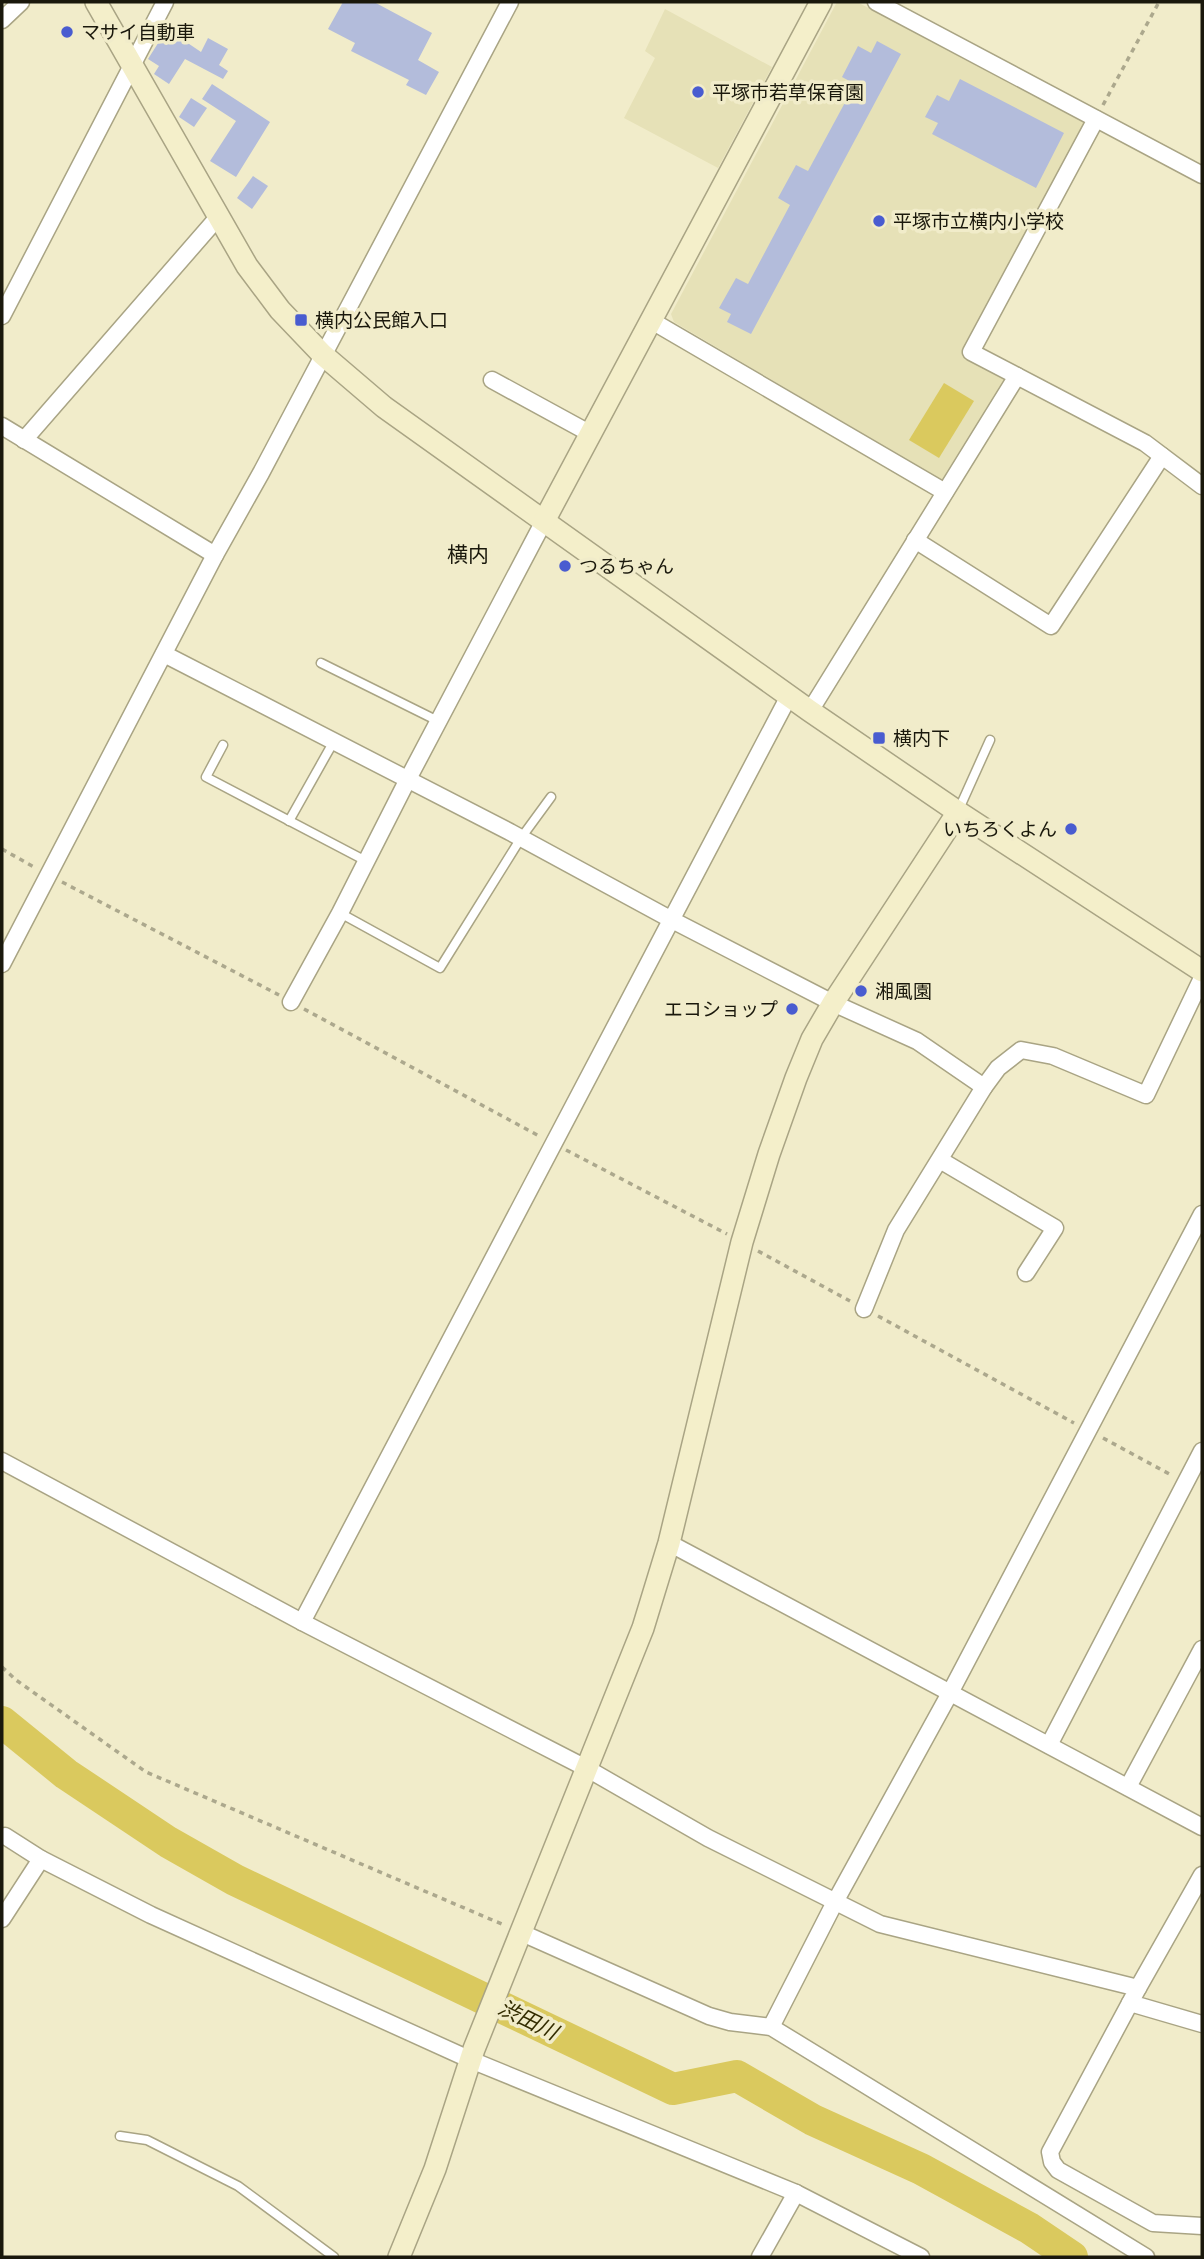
<svg xmlns="http://www.w3.org/2000/svg" width="1204" height="2259" font-family="Lato,'Noto Sans JP',sans-serif">
<style>
.built{fill:#e6e1b7}
.water{fill:#dac95e}
.lines{fill:none;stroke-linecap:round;stroke-linejoin:round}
.river{stroke:#dac95e;stroke-width:32}
.building{fill:#b3bcdb}
.lane-casing{stroke:#a9a484;stroke-width:11}
.street-casing{stroke:#a9a484;stroke-width:19}
.secondary-casing{stroke:#a9a484;stroke-width:24}
.path{stroke:#aca88d;stroke-width:3.5;stroke-dasharray:5 5;stroke-linecap:butt}
.lane{stroke:#fff;stroke-width:8}
.street{stroke:#fff;stroke-width:16}
.secondary{stroke:#f4efca;stroke-width:21}
.poi-dot{fill:#495cd0;stroke:#f1ecca;stroke-width:2.5}
.labels{text-anchor:middle;stroke-width:7;stroke-linejoin:round;paint-order:stroke}
.poi-label{font-size:19px;fill:#1a180c;stroke:#f1ecca;text-anchor:start}
.neighbourhood-label{font-size:21px;fill:#1a180c;stroke:#f1ecca}
.water-label{font-size:21px;font-style:italic;fill:#332c00;stroke:#f1ecca}
</style>
<rect width="100%" height="100%" fill="#f1ecca"/>
<!-- built -->
<g class="built">
<polygon points="837,2 857,2 1085,121 1087,127 962,351 1008,374 1008,380 949,479 941,480 674,322 671,314"/>
<polygon points="665,9 772,67 718,168 624,118 655,58 645,51"/>
</g>
<!-- water -->
<polygon class="water" points="944,383 974,401 939,458 909,440"/>
<g class="lines">
<!-- river -->
<polyline class="river" points="2,1722 66,1774 168,1842 235,1880 673,2089 737,2076 813,2120 921,2169 1029,2228 1072,2257"/>
</g>
<!-- building -->
<g class="building">
<polygon points="343,2 374,2 432,33 418,60 439,72 426,95 406,85 409,80 351,51 355,43 328,29"/>
<polygon points="167,29 201,52 208,38 228,49 219,65 228,71 223,79 185,59 169,84 154,74 159,66 148,59"/>
<polygon points="877,41 901,54 751,334 727,322 731,314 719,308 736,278 748,284 790,205 778,198 796,165 808,171 855,84 842,77 858,46 871,53"/>
<polygon points="960,79 1064,133 1036,188 932,134 938,123 925,117 937,95 949,101"/>
<polygon points="212,84 270,122 236,177 210,161 236,121 202,99"/>
<polygon points="191,98 207,108 194,127 179,117"/>
<polygon points="253,176 268,186 252,209 237,198"/>
</g>
<g class="lines">
<!-- lane casing -->
<g class="lane-casing">
<g id="lane">
<polyline points="321,663 438,721"/>
<polyline points="223,745 206,777 366,861"/>
<polyline points="959,809 990,740"/>
<polyline points="289,821 334,741"/>
<polyline points="340,913 440,968 521,838 551,797"/>
<polyline points="120,2136 147,2140 238,2186 334,2257"/>
</g>
</g>
<!-- street casing -->
<g class="street-casing">
<g id="street">
<polyline points="876,2 1202,175"/>
<polyline points="2,20 21,2"/>
<polyline points="1096,119 971,352 1145,443 1202,486"/>
<polyline points="2,316 165,2"/>
<polyline points="652,321 945,492"/>
<polyline points="492,380 591,434"/>
<polyline points="2,426 215,555"/>
<polyline points="24,440 219,216"/>
<polyline points="915,540 1051,626 1162,456"/>
<polyline points="164,654 510,832 672,920 833,1003 917,1041 984,1087"/>
<polyline points="810,711 1017,376"/>
<polyline points="2,964 215,555 261,473 510,2"/>
<polyline points="291,1002 340,913 408,779 544,521"/>
<polyline points="940,1160 1055,1228 1026,1273"/>
<polyline points="864,1309 896,1230 984,1087 998,1068 1021,1050 1053,1056 1146,1095 1202,978"/>
<polyline points="2,1461 302,1622 586,1768 708,1838 880,1924 1138,1988 1130,2003 1202,2024"/>
<polyline points="669,1543 1202,1827"/>
<polyline points="302,1622 789,696"/>
<polyline points="1049,1745 1202,1451"/>
<polyline points="1128,1787 1202,1649"/>
<polyline points="5,1836 41,1859 151,1915 471,2060 796,2193 921,2257"/>
<polyline points="2,1919 41,1859"/>
<polyline points="522,1933 709,2016 730,2022 771,2027 1146,2257"/>
<polyline points="1138,1988 1202,1875"/>
<polyline points="1130,2003 1050,2152 1052,2162 1058,2170 1153,2223 1202,2226"/>
<polyline points="771,2027 835,1902 950,1693 1202,1214"/>
<polyline points="760,2257 796,2193"/>
</g>
</g>
<!-- secondary casing -->
<g class="secondary-casing">
<g id="secondary">
<polyline points="96,2 247,266 280,310 322,354 384,407 810,711 958,812 1202,971"/>
<polyline points="544,521 821,2"/>
<polyline points="399,2257 435,2169 474,2049 643,1628 669,1543 742,1242 769,1154 796,1078 812,1039 833,1003 958,812"/>
</g>
</g>
<!-- path -->
<g class="path">
<polyline points="1103,105 1159,2"/>
<polyline points="2,849 34,867"/>
<polyline points="62,882 279,995"/>
<polyline points="304,1009 541,1137"/>
<polyline points="566,1150 727,1234"/>
<polyline points="758,1251 850,1301"/>
<polyline points="878,1316 1074,1423"/>
<polyline points="1103,1438 1173,1476"/>
<polyline points="2,1667 16,1680 146,1772 504,1925"/>
</g>
<!-- lane -->
<use href="#lane" class="lane"/>
<!-- street -->
<use href="#street" class="street"/>
<!-- secondary -->
<use href="#secondary" class="secondary"/>
</g>
<!-- markers -->
<g class="poi-dot">
<circle cx="67" cy="32" r="7"/>
<circle cx="698" cy="92" r="7"/>
<circle cx="879" cy="221" r="7"/>
<rect x="294" y="313" width="14" height="14" rx="3.5"/>
<circle cx="565" cy="566" r="7"/>
<rect x="872" y="731" width="14" height="14" rx="3.5"/>
<circle cx="1071" cy="829" r="7"/>
<circle cx="861" cy="991" r="7"/>
<circle cx="792" cy="1009" r="7"/>
</g>
<g class="labels">
<!-- poi labels -->
<g class="poi-label">
<text x="81" y="39">マサイ自動車</text>
<text x="712" y="99">平塚市若草保育園</text>
<text x="893" y="228">平塚市立横内小学校</text>
<text x="315" y="327">横内公民館入口</text>
<text x="579" y="573">つるちゃん</text>
<text x="893" y="745">横内下</text>
<text x="1057" y="836" text-anchor="end">いちろくよん</text>
<text x="875" y="998">湘風園</text>
<text x="778" y="1016" text-anchor="end">エコショップ</text>
</g>
<!-- neighbourhood labels -->
<g class="neighbourhood-label">
<text x="468" y="562">横内</text>
</g>
<!-- water labels -->
<g class="water-label">
<text transform="translate(528 2020) rotate(26)" y="7">渋田川</text>
</g>
</g>
<!-- border -->
<rect width="1204" height="2259" fill="none" stroke="#1a180c" stroke-width="7"/>
</svg>
